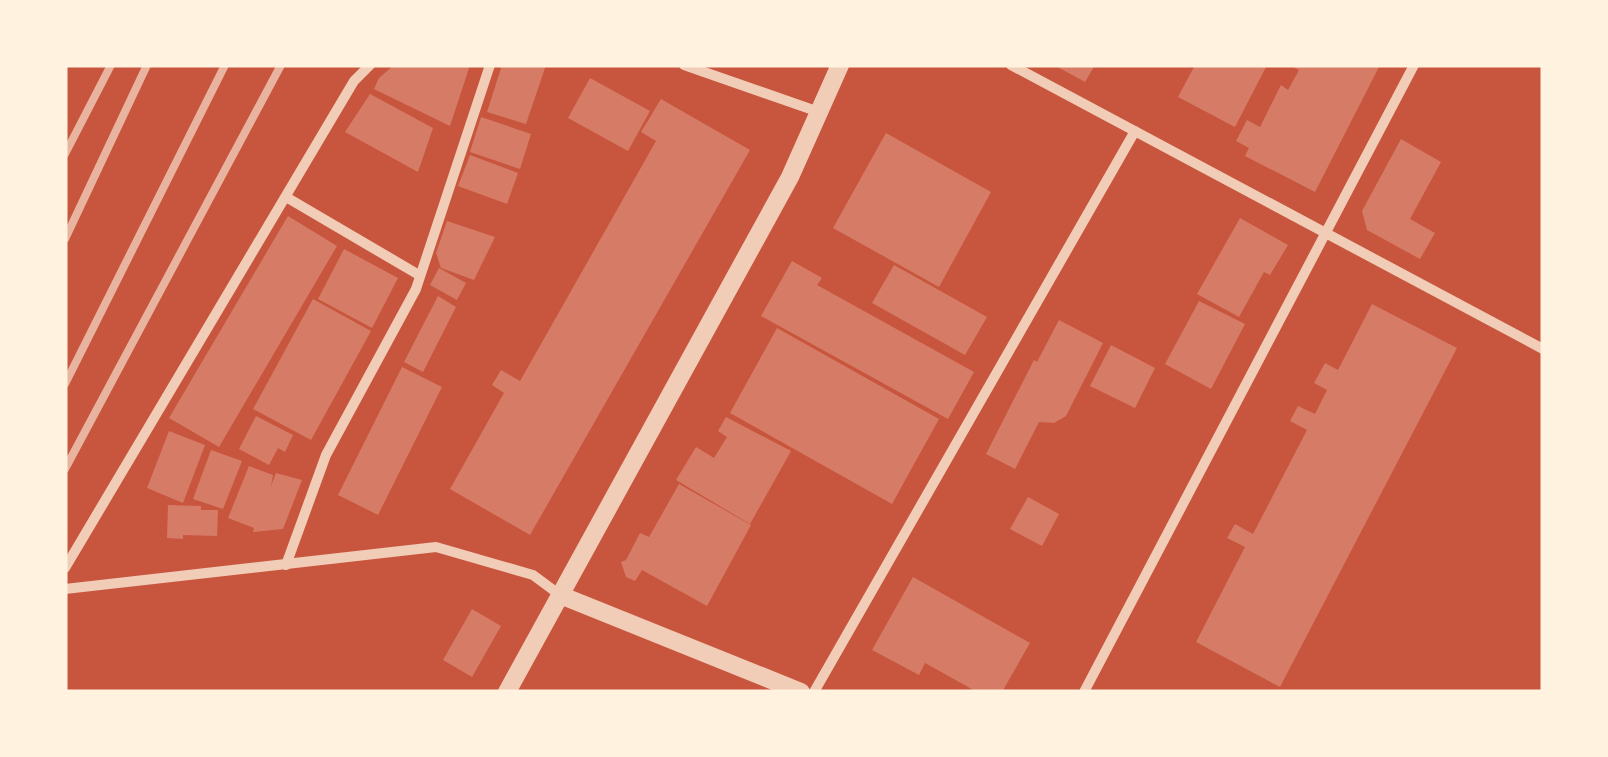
<svg xmlns="http://www.w3.org/2000/svg" width="1608" height="757" font-family="Commissioner,sans-serif">
<style>
.building{fill:#d67c66}
.lines{fill:none;stroke-linecap:round;stroke-linejoin:round}
.minor{stroke:#f1ccb7;stroke-width:10}
.tertiary{stroke:#f1ccb7;stroke-width:18}
.rail{stroke:#e9b49f;stroke-width:8}
</style>
<rect width="100%" height="100%" fill="#c8553d"/>
<!-- building -->
<g class="building">
<polygon points="394,65 470,65 450,126 374,89 379,78"/>
<polygon points="502,65 546,65 526,124 487,112"/>
<polygon points="1054,65 1095,65 1085,82"/>
<polygon points="1195,65 1267,65 1235,127 1178,97"/>
<polygon points="1289,65 1380,65 1315,192 1245,156 1249,148 1236,141 1247,120 1260,127 1281,85 1288,90 1299,70"/>
<polygon points="590,78 650,111 628,151 568,118"/>
<polygon points="370,94 433,128 418,172 345,132"/>
<polygon points="661,99 750,150 530,535 450,489 504,393 492,385 501,370 520,381 656,141 641,132"/>
<polygon points="481,117 531,134 520,169 470,152"/>
<polygon points="886,133 991,192 939,287 833,228"/>
<polygon points="1401,139 1441,162 1410,219 1435,233 1420,259 1367,230 1362,211"/>
<polygon points="470,155 518,173 507,204 458,186"/>
<polygon points="288,216 337,246 219,447 169,418"/>
<polygon points="1240,218 1288,245 1270,275 1264,272 1239,317 1197,294"/>
<polygon points="447,221 495,237 474,280 441,268 436,253"/>
<polygon points="344,249 398,278 372,328 318,299"/>
<polygon points="792,261 822,278 817,285 974,372 948,419 761,316"/>
<polygon points="894,265 987,317 965,355 872,303"/>
<polygon points="439,268 466,283 457,300 430,285"/>
<polygon points="438,296 456,307 423,372 404,362"/>
<polygon points="313,299 371,331 311,440 253,409"/>
<polygon points="1199,301 1245,324 1211,389 1165,364"/>
<polygon points="1372,304 1457,348 1280,687 1196,642 1245,547 1227,538 1235,524 1253,534 1307,430 1290,421 1298,406 1315,414 1327,390 1314,383 1325,363 1338,370"/>
<polygon points="1059,320 1103,343 1066,416 1054,423 1039,422 1015,469 986,454 1034,360 1037,362"/>
<polygon points="777,328 939,419 892,504 730,413"/>
<polygon points="1111,345 1155,368 1135,408 1090,386"/>
<polygon points="402,367 442,387 378,515 338,495"/>
<polygon points="256,416 293,435 285,452 278,448 269,465 239,449"/>
<polygon points="726,417 791,451 750,524 676,480 696,447 714,458 727,437 718,431"/>
<polygon points="169,431 205,445 183,503 147,488"/>
<polygon points="211,450 242,461 223,509 193,499"/>
<polygon points="249,466 273,475 271,486 276,473 302,480 283,529 253,532 254,528 228,518"/>
<polygon points="679,484 751,525 707,606 642,570 635,581 626,577 621,562 626,560 640,533 649,537"/>
<polygon points="1028,497 1059,514 1042,546 1010,529"/>
<polygon points="168,505 201,506 201,510 218,510 217,536 183,535 183,539 167,538"/>
<polygon points="913,577 1030,643 1002,692 977,692 925,663 919,675 872,650"/>
<polygon points="472,609 501,626 472,677 443,660"/>
</g>
<g class="lines">
<!-- minor -->
<g class="minor">
<polyline points="684,65 819,112"/>
<polyline points="1011,65 1543,349"/>
<polyline points="286,197 419,275"/>
<polyline points="286,565 326,455 416,289 490,65"/>
<polyline points="65,568 354,81 370,65"/>
<polyline points="65,589 436,547 533,575 560,595"/>
<polyline points="814,692 1135,131"/>
<polyline points="1084,692 1414,65"/>
</g>
<!-- tertiary -->
<g class="tertiary">
<polyline points="560,595 801,692"/>
<polyline points="507,692 790,177 840,65"/>
</g>
<!-- rail -->
<g class="rail">
<polyline points="65,154 111,65"/>
<polyline points="65,239 147,65"/>
<polyline points="65,384 225,65"/>
<polyline points="65,469 281,65"/>
</g>
</g>
<!-- border -->
<rect width="1608" height="757" fill="none" stroke="#fff3e0" stroke-width="135"/>
</svg>
